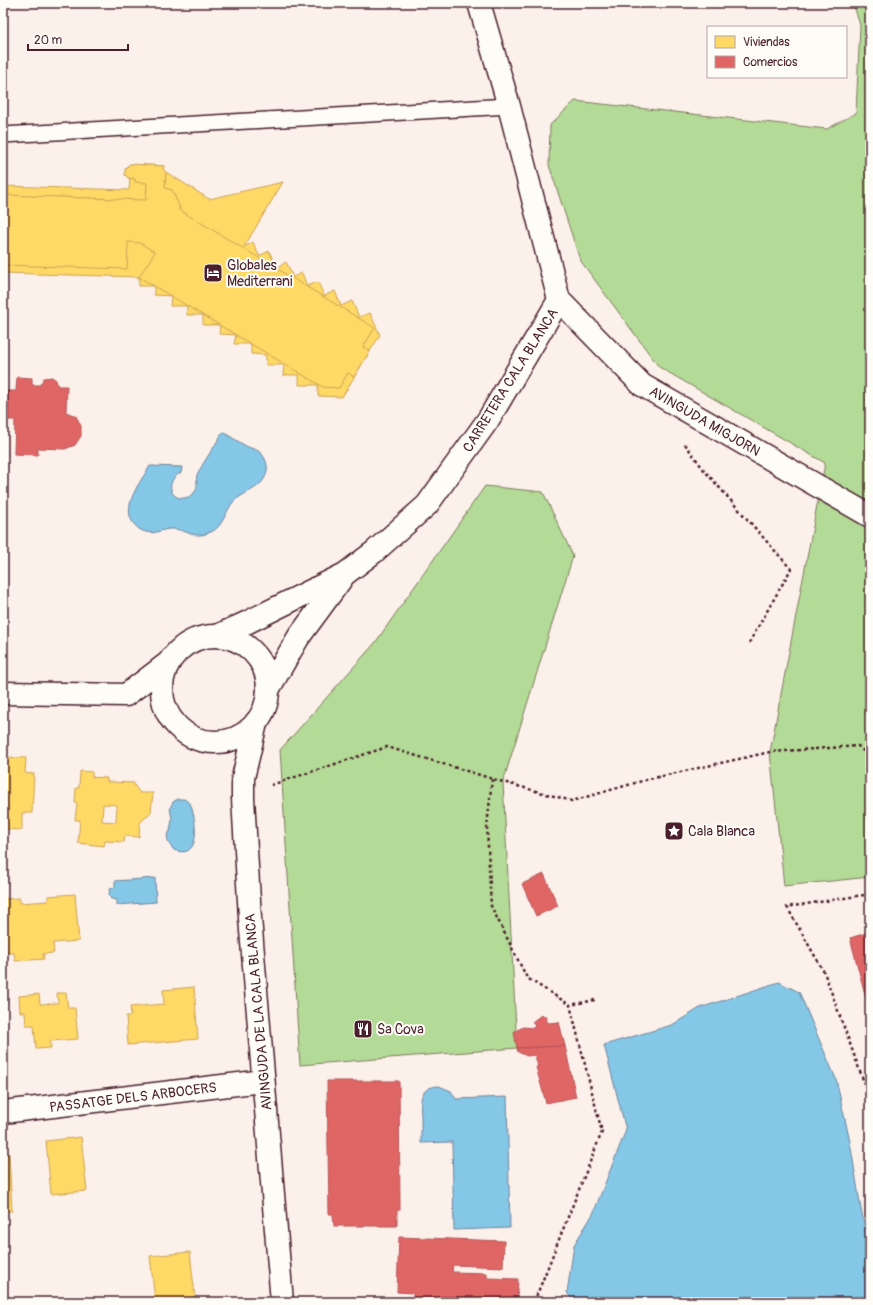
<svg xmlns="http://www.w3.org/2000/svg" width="873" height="1305" font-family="Pangolin,sans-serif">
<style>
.green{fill:#b3da96;stroke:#7e7c60}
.water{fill:#85c7e6;stroke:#6d849b}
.homes{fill:#ffd966;stroke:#c9a154;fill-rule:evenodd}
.shops{fill:#e06666;stroke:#b35154}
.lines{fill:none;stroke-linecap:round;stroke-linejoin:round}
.lane-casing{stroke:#4a1f2b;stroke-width:18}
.street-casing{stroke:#4a1f2b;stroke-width:25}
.path{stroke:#4a1f2b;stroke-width:2.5;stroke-dasharray:3 3;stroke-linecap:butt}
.lane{stroke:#fdfcf7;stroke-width:15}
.street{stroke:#fdfcf7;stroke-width:22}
.labels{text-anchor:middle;stroke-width:4;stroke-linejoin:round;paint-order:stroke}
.poi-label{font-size:14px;fill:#4a1f2b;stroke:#fdfcf7;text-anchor:start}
.street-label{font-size:14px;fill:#4a1f2b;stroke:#fdfcf7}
</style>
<rect width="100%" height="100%" fill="#fcf0ea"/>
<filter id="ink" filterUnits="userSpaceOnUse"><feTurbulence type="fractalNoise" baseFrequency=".025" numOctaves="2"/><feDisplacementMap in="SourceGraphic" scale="8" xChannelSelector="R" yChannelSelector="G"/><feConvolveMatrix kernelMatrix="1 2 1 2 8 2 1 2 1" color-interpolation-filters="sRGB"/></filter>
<g filter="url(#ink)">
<!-- green -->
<g class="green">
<polygon points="853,3 870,3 870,877 784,886 770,752 825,463 659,367 580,260 549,165 550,125 575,101 827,129 856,113 860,25"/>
<polygon points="485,486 543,492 573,556 503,782 517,1048 300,1065 280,750 375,643"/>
</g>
<!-- water -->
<g class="water">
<path d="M 223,432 C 230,436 237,441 244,445 C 252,450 260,448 265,459 C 268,465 268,472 265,477 C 261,488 243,493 234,501 C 225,511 224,526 211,532 C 193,540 188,530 173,529 C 163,528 156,535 146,532 C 141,531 137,528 134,524 C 120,507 141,481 150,466 L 182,467 L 181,473 C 171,476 166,491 177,497 C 183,500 190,497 194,493 C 200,486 195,481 197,475 C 198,471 202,467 203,464 C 210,453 216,443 223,432 Z"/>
<path d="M 178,799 L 184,799 L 190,803 C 196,818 203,861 174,850 L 169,844 L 167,836 L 170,831 L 172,819 L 170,808 L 173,802 Z"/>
<polygon points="155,878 156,902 117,905 117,900 111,899 109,895 110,889 115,887 115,881"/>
<polygon points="779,982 799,992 836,1079 850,1142 861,1209 870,1254 870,1302 575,1302 567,1293 574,1245 593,1214 626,1130 604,1045 672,1025 700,1008"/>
<path d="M 439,1086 L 451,1091 L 456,1099 L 507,1097 L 510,1228 L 454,1230 L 452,1142 L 421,1143 C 421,1134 421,1125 421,1117 C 420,1101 419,1087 439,1086 Z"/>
</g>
<!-- homes -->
<g class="homes">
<polygon points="130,164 164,166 163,169 166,172 209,199 283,182 244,247 253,242 259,256 269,251 277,268 286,262 293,277 302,273 307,286 318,282 324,296 335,291 341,306 352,301 359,317 370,313 380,335 342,397 318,396 318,385 299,385 299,375 283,375 284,365 266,365 266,355 251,354 251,344 234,344 236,335 219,334 220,325 203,325 203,315 187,315 187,306 170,306 171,296 154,295 154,286 139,286 139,277 3,273 3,186 129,190 130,179 127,177 125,172 126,167"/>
<polygon points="130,164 164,166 163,169 166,172 165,188 172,190 180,208 178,209 375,328 363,347 370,351 354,377 348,373 339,388 323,387 139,277 155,252 140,243 128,242 127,269 3,265 3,195 146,200 147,183 135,182 135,179 128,178 125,175 125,169"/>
<polygon points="3,757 26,758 25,773 34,774 32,813 22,813 22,830 3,829"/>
<path d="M 80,771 L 92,772 L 92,777 L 107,778 L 107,782 L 134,783 L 134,785 L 140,793 L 153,793 L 151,812 L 140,823 L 139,837 L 125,836 L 124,842 L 105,841 L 104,846 L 78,843 L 80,820 L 75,820 L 77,803 L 75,803 L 76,788 L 79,788 ZM 103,804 L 117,805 L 116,822 L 102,821 Z"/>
<polygon points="75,894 79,941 53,943 54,953 43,954 44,959 15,961 14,953 7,953 4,926 3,926 3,899 20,898 20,903 48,901 48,896"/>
<polygon points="194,987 198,1039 128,1045 126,1016 131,1016 130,1007 164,1004 163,990"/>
<polygon points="57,993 66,993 68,1008 75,1008 78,1039 50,1041 51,1048 36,1049 34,1025 26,1025 25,1012 20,1012 19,996 39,994 40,1004 58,1003"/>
<polygon points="81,1137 87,1191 51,1194 46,1141"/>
<polygon points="3,1154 9,1154 12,1211 3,1211"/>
<polygon points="190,1252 195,1297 155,1301 150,1256"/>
</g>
<!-- shops -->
<g class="shops">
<polygon points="17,377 32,378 32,385 40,385 44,378 52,377 56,380 58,386 67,386 66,412 76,416 81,426 81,436 75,445 65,449 38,448 38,455 14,454 15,420 3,420 3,391 16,391"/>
<polygon points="544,874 558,906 536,916 522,884"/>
<polygon points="866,933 868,942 870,941 870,1013 850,938"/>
<polygon points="541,1015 545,1016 548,1023 559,1022 565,1046 517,1048 514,1032 523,1027 533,1028 535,1026 532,1022"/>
<polygon points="565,1046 576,1097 546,1103 536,1067 538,1067 535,1055 527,1056 518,1052 517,1048"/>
<polygon points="327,1081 399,1081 400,1210 397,1210 397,1226 334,1226 333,1214 329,1214"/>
<polygon points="399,1237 504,1241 503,1267 453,1265 452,1272 487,1273 487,1278 518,1279 517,1302 413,1302 413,1293 397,1292"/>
</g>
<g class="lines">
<!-- lane casing -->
<g class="lane-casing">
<polyline id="lane" points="3,135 509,106"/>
</g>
<!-- street casing -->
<g class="street-casing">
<g id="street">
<polyline points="559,300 642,385 870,516"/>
<polyline points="217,636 246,623 345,574 374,552 427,505 488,420 559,300 509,106 479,3"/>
<circle cx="215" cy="689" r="53"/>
<polyline points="268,690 298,638 342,578"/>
<polyline points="3,693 126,695 168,663"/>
<polyline points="256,723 243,778 243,798 250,918 282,1302"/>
<polyline points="3,1112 263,1081"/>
</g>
</g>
<!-- path -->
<g class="path">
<polyline points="685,444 704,470 791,569 749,643"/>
<polyline points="492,779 487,827 491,906 527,978 570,1005"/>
<polyline points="271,785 387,747 503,782 572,801 649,779 770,752 858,746 870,757"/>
<polyline points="870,894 787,907 824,972 870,1099"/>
<polyline points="536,1302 536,1297 602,1132 570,1005 595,1000"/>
</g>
<!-- lane -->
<use href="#lane" class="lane"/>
<!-- street -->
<use href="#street" class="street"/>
</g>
</g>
<!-- icons -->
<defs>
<g id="hotel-square" transform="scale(1)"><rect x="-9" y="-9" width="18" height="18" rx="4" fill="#4a1f2b" stroke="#fdfcf7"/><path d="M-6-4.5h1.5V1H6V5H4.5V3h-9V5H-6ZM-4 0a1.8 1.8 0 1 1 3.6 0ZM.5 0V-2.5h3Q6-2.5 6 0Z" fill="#fff"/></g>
<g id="sight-square" transform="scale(1)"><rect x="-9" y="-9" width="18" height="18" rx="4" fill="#4a1f2b" stroke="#fdfcf7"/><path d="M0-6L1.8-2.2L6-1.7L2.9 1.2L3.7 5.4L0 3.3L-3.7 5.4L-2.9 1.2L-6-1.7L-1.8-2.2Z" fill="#fff"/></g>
<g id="restaurant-square" transform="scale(1)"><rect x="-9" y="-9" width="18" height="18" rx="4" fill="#4a1f2b" stroke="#fdfcf7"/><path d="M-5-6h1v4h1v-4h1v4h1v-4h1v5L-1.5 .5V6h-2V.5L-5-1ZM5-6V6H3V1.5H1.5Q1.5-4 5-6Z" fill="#fff"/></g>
</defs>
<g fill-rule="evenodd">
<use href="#hotel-square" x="213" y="273"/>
<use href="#sight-square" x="674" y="831"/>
<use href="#restaurant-square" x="363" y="1029"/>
</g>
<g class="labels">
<!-- poi labels -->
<g class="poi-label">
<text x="227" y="270">Globales<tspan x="227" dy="16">Mediterrani</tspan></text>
<text x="688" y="836">Cala Blanca</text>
<text x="377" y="1034">Sa Cova</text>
</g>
<!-- street labels -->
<g class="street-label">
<text transform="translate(510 380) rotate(-58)" y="5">CARRETERA CALA BLANCA</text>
<text transform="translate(705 421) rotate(30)" y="5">AVINGUDA MIGJORN</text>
<text transform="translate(258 1012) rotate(-95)" y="5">AVINGUDA DE LA CALA BLANCA</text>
<text transform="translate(133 1097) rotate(-7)" y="5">PASSATGE DELS ARBOCERS</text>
</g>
</g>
<!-- margin -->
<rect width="873" height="1305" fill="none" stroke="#fdfcf7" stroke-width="16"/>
<rect x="8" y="8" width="857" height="1289" fill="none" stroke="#4a1f2b" stroke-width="1.5" filter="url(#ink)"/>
<!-- legend -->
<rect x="707" y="26" width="140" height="52" fill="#fdfcf7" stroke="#b5a4a5"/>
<rect x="715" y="36" width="20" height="12" fill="#ffd966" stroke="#b5a4a5"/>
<text x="743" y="46" font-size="12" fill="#4a1f2b">Viviendas</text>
<rect x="715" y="56" width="20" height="12" fill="#e06666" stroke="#b5a4a5"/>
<text x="743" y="66" font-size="12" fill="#4a1f2b">Comercios</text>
<!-- scale -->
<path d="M28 44v6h100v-6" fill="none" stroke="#4a1f2b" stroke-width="2"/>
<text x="34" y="44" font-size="12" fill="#4a1f2b" stroke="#fdfcf7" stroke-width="3" paint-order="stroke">20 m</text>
</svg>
